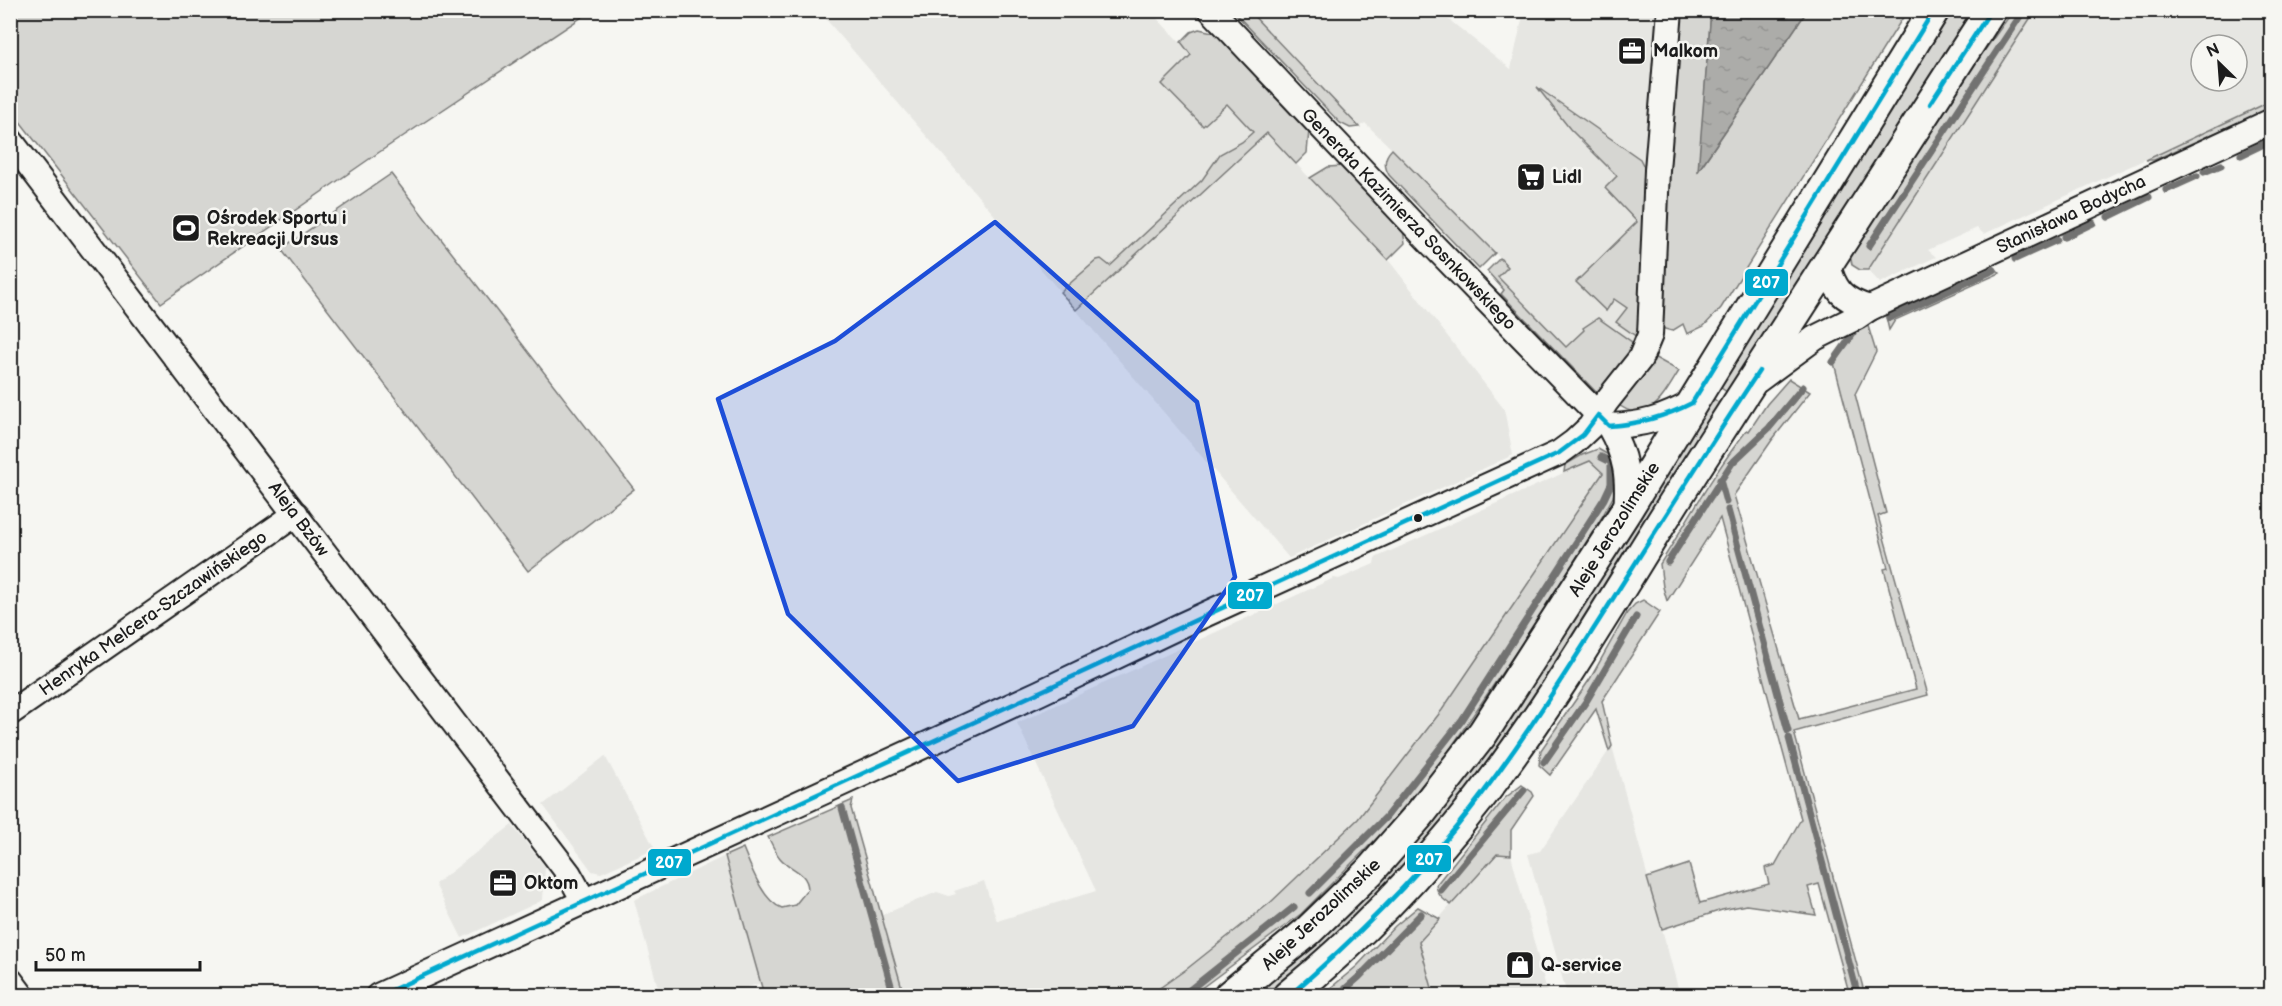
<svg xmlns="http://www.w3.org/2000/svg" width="2282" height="1006" font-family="'Balsamiq Sans',sans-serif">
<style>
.built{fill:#e6e6e2;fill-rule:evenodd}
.green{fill:#d6d6d2;stroke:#797977;stroke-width:1.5}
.water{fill:url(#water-ripples);stroke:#727271;stroke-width:1.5}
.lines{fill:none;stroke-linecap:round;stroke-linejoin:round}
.stream{stroke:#727271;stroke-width:7}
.minor-casing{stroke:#1c1c1c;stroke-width:28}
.major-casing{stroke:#1c1c1c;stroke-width:34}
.minor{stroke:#f6f6f2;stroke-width:24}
.major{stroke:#f6f6f2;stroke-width:30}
.bus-1-casing{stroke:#f6f6f2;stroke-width:9}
.bus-1{stroke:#00a9ce;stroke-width:4.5}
.marked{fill:#1d4ed8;fill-opacity:0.2;stroke:#1d4ed8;stroke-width:4.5;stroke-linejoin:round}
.bus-dot{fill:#1c1c1c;stroke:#f6f6f2;stroke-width:2}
.labels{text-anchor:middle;stroke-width:5;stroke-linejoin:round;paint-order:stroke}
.poi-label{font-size:18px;font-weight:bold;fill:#1c1c1c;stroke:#f6f6f2;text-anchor:start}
.street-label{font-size:18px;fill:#1c1c1c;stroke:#f6f6f2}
.line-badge{stroke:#f6f6f2;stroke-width:2}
.badge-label{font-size:16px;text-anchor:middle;font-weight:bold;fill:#fff}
</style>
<defs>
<pattern id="water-ripples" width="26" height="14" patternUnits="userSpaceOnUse" patternTransform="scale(1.5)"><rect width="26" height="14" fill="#acaca9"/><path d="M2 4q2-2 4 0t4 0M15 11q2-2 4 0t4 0" fill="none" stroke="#939391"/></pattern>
</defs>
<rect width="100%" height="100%" fill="#f6f6f2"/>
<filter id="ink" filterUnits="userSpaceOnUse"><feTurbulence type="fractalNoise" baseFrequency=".0167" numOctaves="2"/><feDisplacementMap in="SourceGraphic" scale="12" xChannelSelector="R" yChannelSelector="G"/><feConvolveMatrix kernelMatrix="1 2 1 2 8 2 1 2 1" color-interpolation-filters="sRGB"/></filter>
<g filter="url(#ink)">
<!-- built -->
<g class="built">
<path d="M 2113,10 L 2113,14 L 2121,10 L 2271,11 L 2271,101 L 1984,234 L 1977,228 L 1928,250 L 1936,257 L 1880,283 L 1868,270 L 2035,11 ZM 2201,45 L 2237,45 L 2237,81 L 2201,81 Z"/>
<polygon points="819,11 1150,11 1390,262 1504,409 1513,455 1289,558"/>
<polygon points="1233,11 1438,11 1511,69 1524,11 1680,11 1640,339 1616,375 1597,393 1501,294 1504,290 1487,271 1500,258 1495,253 1479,269 1389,175 1385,162 1387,154 1392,149 1365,123 1359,127 1350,128 1340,123"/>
<polygon points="1590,461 1603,473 1524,592 1404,762 1358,819 1340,838 1271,902 1188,968 1149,995 904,995 882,915 937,892 949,896 956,894 954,891 984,881 997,921 1096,891 1017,723 1334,578 1339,579 1374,564 1375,558"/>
<polygon points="1612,746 1680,995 1567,995 1528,854 1540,851"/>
<polygon points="605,756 655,849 601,873 592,871 543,805"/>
<polygon points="512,825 545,867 543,900 462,938 435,884"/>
<polygon points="1497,853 1511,855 1547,991 1550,995 1360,996 1419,941"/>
<polygon points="725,856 761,983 724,995 660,995 634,900"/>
</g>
<!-- green -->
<g class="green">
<polygon points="11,10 591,10 591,11 378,153 161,303 11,110"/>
<polygon points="1233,11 1249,11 1359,127 1350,128 1340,123"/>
<polygon points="1680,11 1711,11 1699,170 1807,11 1907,11 1721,308 1704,326 1687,334 1683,324 1672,331 1661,328 1657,297"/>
<polygon points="1952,11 1973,11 1730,394 1718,386"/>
<polygon points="2013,11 2035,11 1868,270 1860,270 1852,265 1850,254 1951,97"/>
<polygon points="1199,29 1217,33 1309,130 1307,153 1296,164 1267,133 1076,310 1060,292 1097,260 1101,259 1110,266 1202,180 1220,154 1242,142 1253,132 1227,104 1203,126 1162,84 1191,55 1181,42 1191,32"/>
<polygon points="1537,87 1640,159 1645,169 1640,339 1616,322 1627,308 1614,299 1606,311 1576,282 1637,222 1605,188 1617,176 1570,129"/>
<polygon points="2271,101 2271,108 2154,160 2146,160"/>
<path d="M 1392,149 L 1495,253 L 1479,269 L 1389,175 C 1383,165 1384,157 1392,149 Z"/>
<polygon points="1343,166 1403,230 1405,243 1388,260 1310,178 1328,167"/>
<polygon points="391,174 634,489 528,571 281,249"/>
<polygon points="1500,258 1508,267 1498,277 1566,347 1584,330 1583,328 1598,318 1636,345 1616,375 1597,393 1501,294 1504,290 1487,271"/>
<polygon points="1994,267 2000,273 1895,320 1889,330 1886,317"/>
<path d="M 1868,326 L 1876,352 L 1855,394 L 1886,513 L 1878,516 L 1928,695 L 1794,732 L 1865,995 L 1850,996 L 1819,884 L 1808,887 L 1816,915 L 1746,905 L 1722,910 L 1662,929 L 1647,878 L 1689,864 L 1700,903 L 1769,884 L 1765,868 L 1775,865 L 1801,819 L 1720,518 L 1667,601 L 1663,587 L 1660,564 C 1689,518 1714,472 1747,430 L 1749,431 L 1767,404 L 1789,379 L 1810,392 L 1772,440 L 1734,495 L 1799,719 L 1916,689 L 1884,569 L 1888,568 L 1834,363 L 1852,333 Z"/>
<path d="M 1650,355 L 1679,371 C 1664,395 1648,430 1615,402 Z"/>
<polygon points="1711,397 1722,405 1543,685 1463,799 1381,893 1310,960 1267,995 1249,996 1346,911"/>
<polygon points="1598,449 1614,458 1618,479 1613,497 1602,517 1533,627 1444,758 1384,831 1301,914 1192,995 1157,995 1154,992 1188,968 1271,902 1358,819 1442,710 1603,473 1590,461 1564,472 1565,465 1582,455"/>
<polygon points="1643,600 1660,612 1602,701 1612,746 1609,751 1596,709 1550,775 1539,765 1541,750 1590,679 1627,613 1635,604"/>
<path d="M 1522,785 L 1532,792 L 1534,796 L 1511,830 L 1511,855 L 1497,854 L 1451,905 C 1444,900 1437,895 1436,885 L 1505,798 Z"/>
<path d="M 853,800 L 851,808 L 904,995 L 764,995 L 725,856 L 743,848 C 750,865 763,902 782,908 L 795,905 L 808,889 C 807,871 790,870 780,858 C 775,852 772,844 768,837 Z"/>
<polygon points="1418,907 1440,919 1419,942 1434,995 1322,995 1357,966 1395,926"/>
</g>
<!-- water -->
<polygon class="water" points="1711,11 1807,11 1698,171"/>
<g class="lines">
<!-- stream -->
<g class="stream">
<polyline points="2241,155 2270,141"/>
<polyline points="2204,172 2221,165"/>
<polyline points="2166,190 2197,176"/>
<polyline points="2108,217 2149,197"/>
<polyline points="2064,237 2093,223"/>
<polyline points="1869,246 2024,10"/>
<polyline points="2015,259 2057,240"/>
<polyline points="1889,318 1994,270"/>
<polyline points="1833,362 1853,334"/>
<polyline points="1720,480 1726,502"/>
<polyline points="1728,510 1788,731"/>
<polyline points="1668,562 1732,463 1769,428 1803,387"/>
<polyline points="1789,738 1858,996"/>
<polyline points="1544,762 1587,700 1636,617"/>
<polyline points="842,808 894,996"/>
<polyline points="1441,890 1524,790"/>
<polyline points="1310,893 1386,817 1462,720 1604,499 1611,484 1611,462 1601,457"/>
<polyline points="1182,996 1294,907"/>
<polyline points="1337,996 1359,977 1421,914"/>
</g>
<!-- minor casing -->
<g class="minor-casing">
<g id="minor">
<path d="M 1211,10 L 1429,241 L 1609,426 C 1626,456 1629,477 1626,511"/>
<polyline points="10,140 569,874 584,901"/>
<path d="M 1827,262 C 1834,290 1842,300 1870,308"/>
<polyline points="1758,380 1815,338 1857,317 1870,308 2272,121"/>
<path d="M 1609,426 C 1643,425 1663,419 1692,403"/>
<polyline points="10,713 296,514"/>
<polyline points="10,980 22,996"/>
<polyline points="378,996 1039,693 1182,625 1559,453 1574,442 1590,427 1606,402 1640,359 1650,335 1657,170 1670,10"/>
</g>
</g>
<!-- major casing -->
<g class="major-casing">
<g id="major">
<polyline points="1229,996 1307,932 1369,872 1420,814 1483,733 1626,511 1934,10"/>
<path d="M 1288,996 C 1359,938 1422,872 1479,799 C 1555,701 1617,592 1683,488 C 1785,328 1888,169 1991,10"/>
</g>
</g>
<!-- minor -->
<use href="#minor" class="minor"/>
<!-- major -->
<use href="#major" class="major"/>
<!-- bus-1 casing -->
<g class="bus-1-casing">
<g id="bus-1">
<polyline points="1930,104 1991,10"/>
<path d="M 379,996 L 1559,453 L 1583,435 L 1598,415 L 1609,426 C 1639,424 1665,417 1692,403 L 1934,10"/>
<path d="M 1289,996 C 1350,943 1407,888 1458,825 C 1513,757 1560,682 1607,608 C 1657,529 1707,449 1759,371"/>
</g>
</g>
<!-- bus-1 -->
<use href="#bus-1" class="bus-1"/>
</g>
</g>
<!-- marked area -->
<path class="marked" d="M 995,222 L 1197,402 L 1235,577 L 1133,726 L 958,781 L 788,614 L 718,399 L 835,341 Z"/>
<!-- icons -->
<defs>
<g id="office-square" transform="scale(1.5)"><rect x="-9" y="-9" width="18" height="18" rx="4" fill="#1c1c1c" stroke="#f6f6f2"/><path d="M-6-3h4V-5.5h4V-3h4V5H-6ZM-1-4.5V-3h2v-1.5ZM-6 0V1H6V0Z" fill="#fff"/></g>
<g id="supermarket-square" transform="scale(1.5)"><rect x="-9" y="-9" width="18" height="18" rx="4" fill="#1c1c1c" stroke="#f6f6f2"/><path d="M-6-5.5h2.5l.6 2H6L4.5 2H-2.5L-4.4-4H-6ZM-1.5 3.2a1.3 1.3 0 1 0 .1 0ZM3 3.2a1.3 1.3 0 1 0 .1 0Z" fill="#fff"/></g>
<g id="stadium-square" transform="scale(1.5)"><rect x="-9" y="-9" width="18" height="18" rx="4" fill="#1c1c1c" stroke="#f6f6f2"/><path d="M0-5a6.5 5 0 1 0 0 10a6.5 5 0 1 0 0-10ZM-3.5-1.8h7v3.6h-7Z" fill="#fff"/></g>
<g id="shop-square" transform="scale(1.5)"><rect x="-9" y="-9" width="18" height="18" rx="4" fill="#1c1c1c" stroke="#f6f6f2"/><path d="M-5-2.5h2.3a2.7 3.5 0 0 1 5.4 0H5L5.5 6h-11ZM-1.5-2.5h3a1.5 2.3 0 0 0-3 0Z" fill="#fff"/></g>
</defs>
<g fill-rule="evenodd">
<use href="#office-square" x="1632" y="51"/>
<use href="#supermarket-square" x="1531" y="177"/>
<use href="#stadium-square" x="186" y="228"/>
<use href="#office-square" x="503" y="883"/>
<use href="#shop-square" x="1520" y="965"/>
</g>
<!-- markers -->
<circle class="bus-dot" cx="1418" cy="518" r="5"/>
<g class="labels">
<!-- poi labels -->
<g class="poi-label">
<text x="1653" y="57">Malkom</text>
<text x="1552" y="183">Lidl</text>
<text x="207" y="224">Ośrodek Sportu i<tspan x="207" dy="21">Rekreacji Ursus</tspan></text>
<text x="524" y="889">Oktom</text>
<text x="1541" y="971">Q-service</text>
</g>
<!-- street labels -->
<g class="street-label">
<text transform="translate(2071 214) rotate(-25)" y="6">Stanisława Bodycha</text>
<text transform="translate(1409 219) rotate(46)" y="6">Generała Kazimierza Sosnkowskiego</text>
<text transform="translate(299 519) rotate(53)" y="6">Aleja Bzów</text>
<text transform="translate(1614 529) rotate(-58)" y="6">Aleje Jerozolimskie</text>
<text transform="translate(153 613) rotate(-35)" y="6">Henryka Melcera-Szczawińskiego</text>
<text transform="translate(1321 914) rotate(-43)" y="6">Aleje Jerozolimskie</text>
</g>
</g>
<g class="line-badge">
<rect x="1744" y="268" width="45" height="29" rx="6" fill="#00a9ce"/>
<rect x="1227" y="581" width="46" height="29" rx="6" fill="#00a9ce"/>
<rect x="1406" y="844" width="46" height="29" rx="6" fill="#00a9ce"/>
<rect x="647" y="848" width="45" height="29" rx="6" fill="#00a9ce"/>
</g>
<g class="badge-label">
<text x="1766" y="288">207</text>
<text x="1250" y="601">207</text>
<text x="1429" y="865">207</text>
<text x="669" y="868">207</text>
</g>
<!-- margin -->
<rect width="2282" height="1006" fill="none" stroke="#f6f6f2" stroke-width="36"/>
<rect x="18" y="18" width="2246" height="970" fill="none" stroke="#1c1c1c" stroke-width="2" filter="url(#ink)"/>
<!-- north arrow -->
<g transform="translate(2219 63) rotate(335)"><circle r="28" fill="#f6f6f2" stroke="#9f9f9c" stroke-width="1.5"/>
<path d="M0-4.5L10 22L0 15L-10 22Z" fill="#1c1c1c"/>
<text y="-9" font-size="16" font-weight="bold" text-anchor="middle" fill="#1c1c1c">N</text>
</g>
<!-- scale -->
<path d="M36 961v9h164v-9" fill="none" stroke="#1c1c1c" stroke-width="3"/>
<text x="45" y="961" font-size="18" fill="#1c1c1c" stroke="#f6f6f2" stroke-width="4.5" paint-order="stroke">50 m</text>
</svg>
